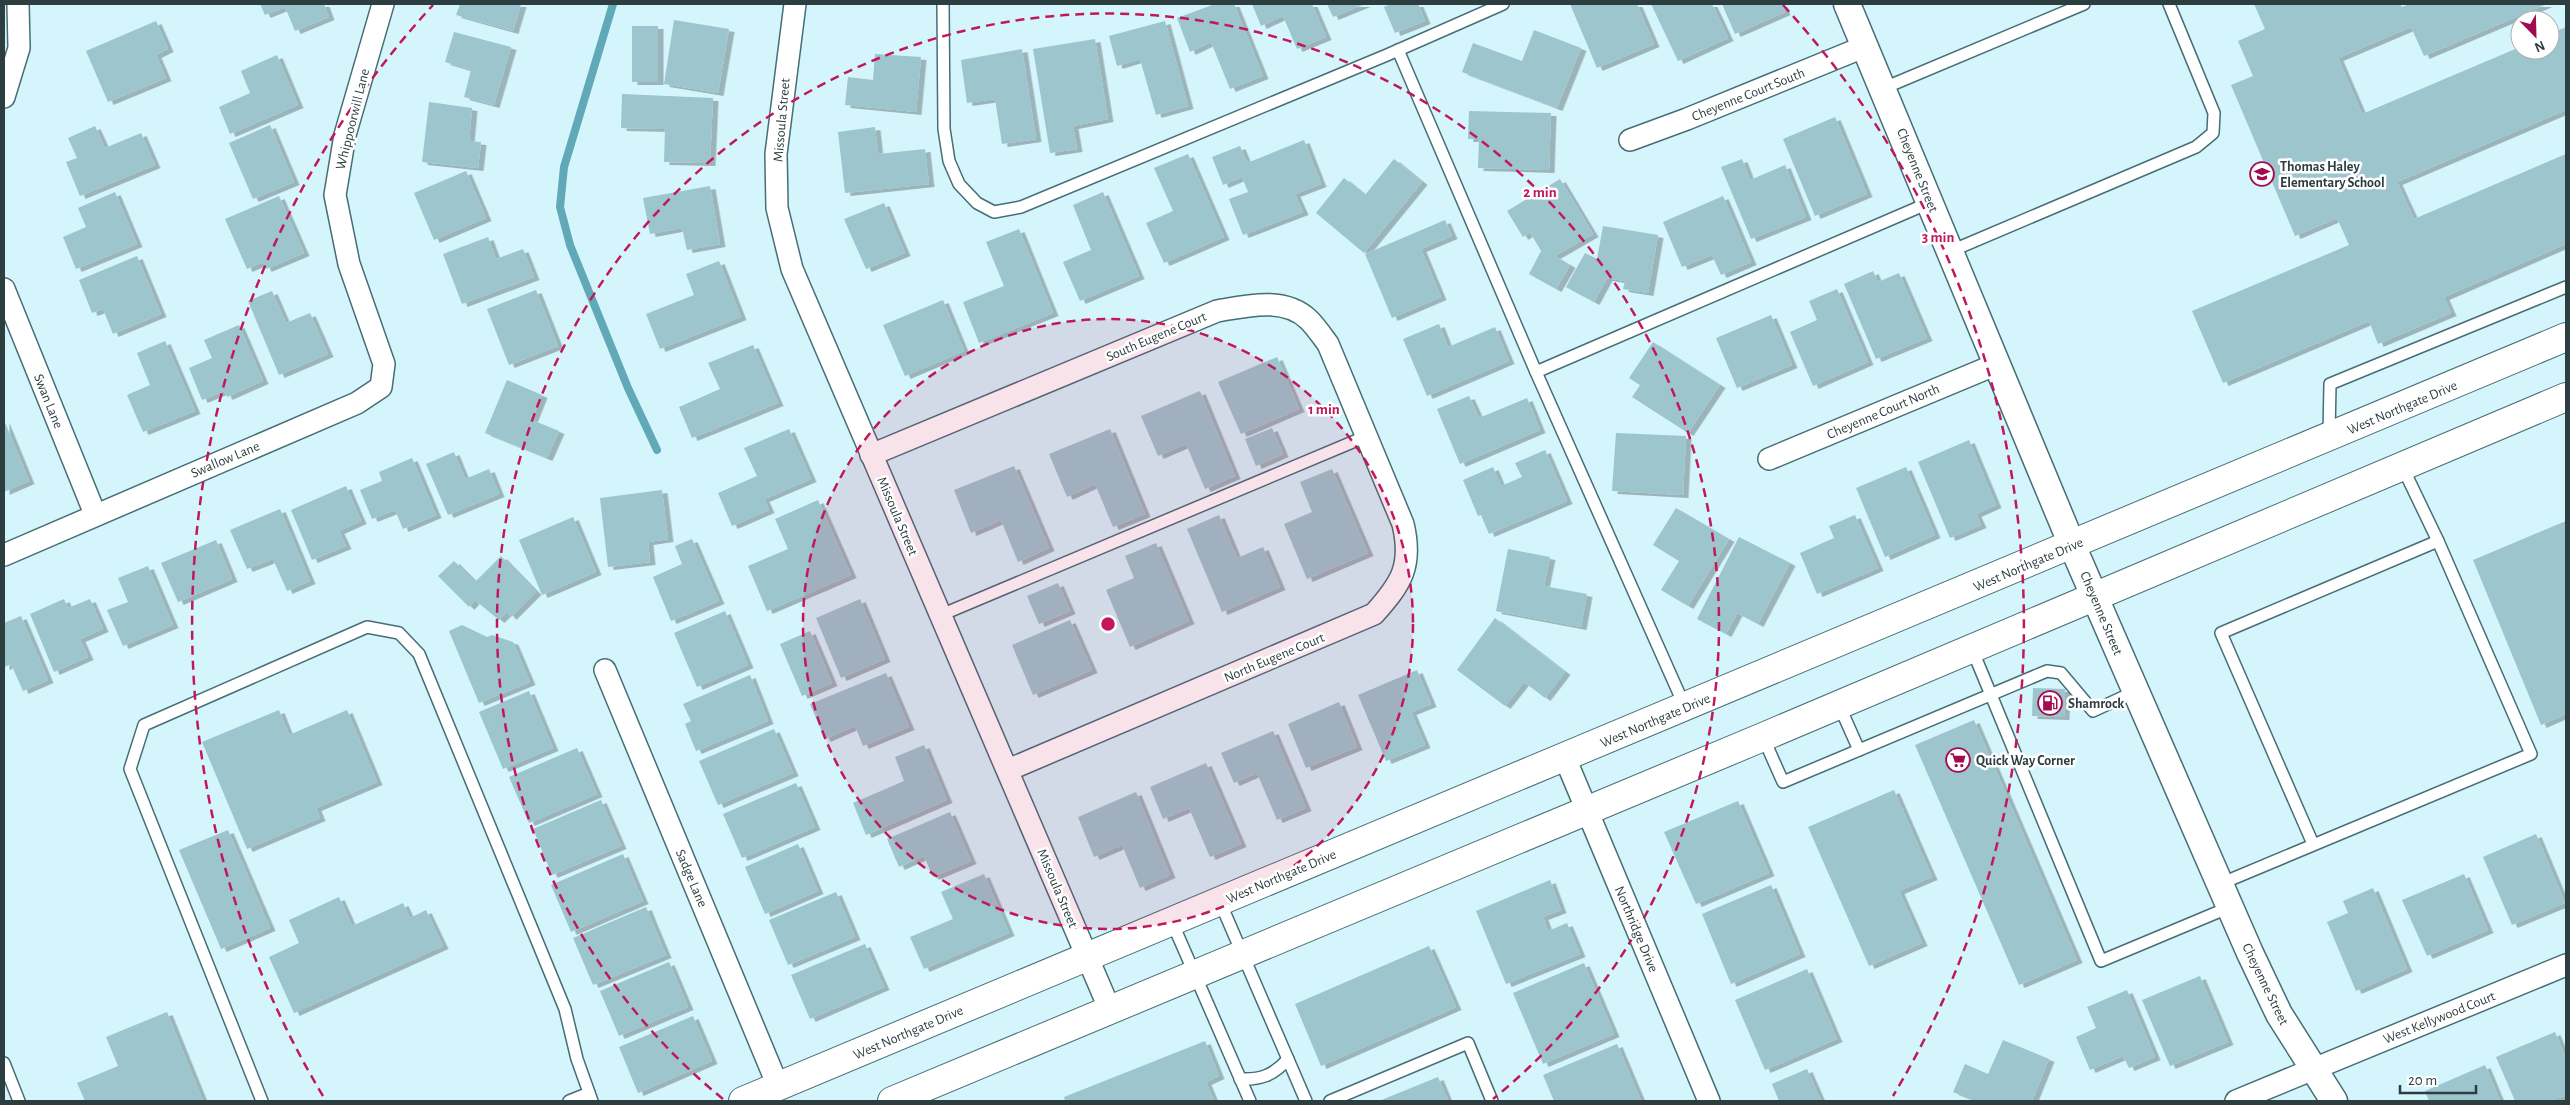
<svg xmlns="http://www.w3.org/2000/svg" width="2570" height="1105" font-family="'Alegreya Sans',sans-serif">
<style>
.lines{fill:none;stroke-linecap:round;stroke-linejoin:round}
.stream{stroke:#62a9b7;stroke-width:8}
.building{fill:#9cc5cd;filter:url(#shadow)}
.service-casing{stroke:#476d75;stroke-width:14}
.minor-casing{stroke:#476d75;stroke-width:24}
.tertiary-casing{stroke:#476d75;stroke-width:29}
.secondary-casing{stroke:#476d75;stroke-width:30}
.service{stroke:#fff;stroke-width:11}
.minor{stroke:#fff;stroke-width:21}
.tertiary{stroke:#fff;stroke-width:26}
.secondary{stroke:#fff;stroke-width:28}
.ring{fill:none;stroke:#c2185b;stroke-width:2.5;stroke-dasharray:9 6}
.labels{text-anchor:middle;stroke-width:5;stroke-linejoin:round;paint-order:stroke}
.street-label{font-size:14px;fill:#2d3e41;stroke:#fff}
.poi-label{font-size:14px;font-weight:bold;fill:#2d3e41;stroke:#fff;text-anchor:start}
.centre{fill:#c2185b;stroke:#fff;stroke-width:2.5}
.ring-label{font-size:15px;text-anchor:middle;font-weight:bold;fill:#c2185b;stroke:#fff;stroke-width:5;stroke-linejoin:round;paint-order:stroke}
</style>
<defs>
<filter id="shadow"><feDropShadow dx="5.5" dy="3" stdDeviation="0" flood-color="#0004"/></filter>
</defs>
<rect width="100%" height="100%" fill="#d4f5fc"/>
<g class="lines">
<!-- stream -->
<polyline class="stream" points="613,4 564,167 560,207 570,245 628,388 657,450"/>
</g>
<!-- building -->
<g class="building">
<polygon points="260,4 324,4 329,17 295,31 285,7 265,15"/>
<polygon points="460,4 521,4 513,31 456,15"/>
<polygon points="1215,4 1234,4 1263,76 1230,89 1211,42 1190,52 1177,18"/>
<polygon points="1252,4 1312,4 1326,37 1297,49 1283,16 1261,26"/>
<polygon points="1327,4 1365,4 1333,17"/>
<polygon points="1391,4 1418,4 1425,21 1395,33 1384,7"/>
<polygon points="1570,4 1637,4 1654,44 1597,68"/>
<polygon points="1651,4 1712,4 1728,38 1678,61"/>
<polygon points="1722,4 1782,4 1785,12 1735,34"/>
<polygon points="2254,4 2400,4 2402,7 2410,4 2547,4 2424,56 2411,27 2338,58 2362,114 2520,47 2520,50 2550,50 2550,34 2566,27 2566,110 2397,182 2414,219 2566,154 2566,244 2444,297 2451,313 2378,344 2369,321 2223,383 2192,311 2349,245 2337,218 2295,236 2231,85 2253,76 2238,41 2265,29"/>
<polygon points="674,20 729,29 718,93 664,84"/>
<polygon points="156,21 168,49 156,55 166,78 108,102 86,51"/>
<polygon points="1165,21 1188,106 1156,115 1140,59 1117,66 1109,36"/>
<rect x="632" y="26" width="26" height="56"/>
<polygon points="1534,30 1581,48 1557,108 1462,72 1473,43 1522,61"/>
<polygon points="454,32 511,47 494,105 464,97 471,70 445,62"/>
<polygon points="1095,39 1108,119 1073,126 1077,149 1050,153 1033,49"/>
<polygon points="1022,49 1036,139 1002,144 995,99 967,103 961,60"/>
<polygon points="875,54 921,57 916,112 845,105 848,77 873,80"/>
<polygon points="277,55 298,105 230,134 219,107 250,93 241,71"/>
<polygon points="622,94 713,98 710,163 664,162 665,129 621,128"/>
<polygon points="429,102 472,108 469,141 481,142 478,168 422,162"/>
<polygon points="1469,111 1551,113 1549,170 1478,168 1479,139 1468,139"/>
<polygon points="1835,117 1867,194 1815,216 1783,139"/>
<polygon points="270,125 294,182 253,199 229,143"/>
<polygon points="95,126 105,148 141,133 155,165 80,196 66,162 77,158 68,138"/>
<polygon points="875,127 878,154 925,149 929,184 845,193 838,132"/>
<polygon points="1304,140 1321,184 1295,194 1303,212 1243,235 1229,199 1248,192 1242,177 1223,185 1212,157 1240,146 1247,163"/>
<polygon points="1188,154 1224,237 1164,263 1146,223 1173,211 1154,168"/>
<polygon points="1394,159 1422,182 1364,253 1316,213 1344,178 1365,195"/>
<polygon points="1742,159 1750,180 1785,165 1806,217 1751,239 1721,167"/>
<polygon points="466,171 486,218 434,240 414,193"/>
<polygon points="1560,179 1593,234 1555,256 1570,265 1556,289 1529,274 1541,251 1530,232 1523,237 1507,211"/>
<polygon points="710,186 720,244 687,250 682,228 650,234 643,198"/>
<polygon points="115,192 137,244 76,269 63,237 86,227 78,208"/>
<polygon points="1103,192 1139,276 1080,301 1063,262 1091,250 1073,205"/>
<polygon points="279,196 304,253 266,269 263,262 247,269 225,219"/>
<polygon points="1723,196 1751,262 1721,275 1712,255 1682,267 1663,222"/>
<polygon points="884,203 905,253 866,269 844,219"/>
<polygon points="1445,220 1452,236 1421,249 1441,297 1392,318 1365,254"/>
<polygon points="1603,226 1658,235 1648,293 1623,289 1625,281 1607,278 1594,302 1566,287 1585,253 1597,259"/>
<polygon points="1019,229 1053,313 979,343 963,302 1004,286 986,242"/>
<polygon points="488,237 496,259 523,249 534,277 462,304 443,254"/>
<polygon points="137,256 161,314 113,334 103,309 92,313 79,280"/>
<polygon points="719,261 741,317 660,349 646,314 694,295 686,274"/>
<polygon points="1873,271 1878,282 1899,273 1927,338 1876,359 1844,284"/>
<polygon points="1837,289 1868,362 1813,386 1790,332 1817,320 1809,301"/>
<polygon points="536,290 558,346 509,365 487,309"/>
<polygon points="272,291 286,323 310,313 328,354 279,375 248,301"/>
<polygon points="943,300 964,351 905,376 883,325"/>
<polygon points="1771,315 1792,365 1737,388 1716,338"/>
<polygon points="1439,324 1448,347 1495,327 1509,361 1427,396 1403,339"/>
<polygon points="239,325 263,381 227,397 224,391 202,400 189,368 212,358 204,340"/>
<polygon points="165,341 195,411 143,432 127,395 150,385 137,353"/>
<polygon points="1653,342 1720,385 1688,433 1632,397 1640,385 1629,378"/>
<polygon points="753,345 778,403 692,438 679,407 720,389 708,363"/>
<polygon points="1277,357 1299,409 1241,434 1218,382"/>
<polygon points="507,380 542,395 532,420 559,431 547,458 485,433"/>
<polygon points="1200,391 1235,476 1205,489 1186,444 1158,456 1141,416"/>
<polygon points="1469,396 1479,418 1527,398 1540,430 1460,464 1437,409"/>
<polygon points="4,420 29,481 4,492"/>
<polygon points="1272,428 1283,454 1256,466 1245,439"/>
<polygon points="789,429 811,479 764,499 769,510 732,526 718,493 757,476 744,448"/>
<polygon points="1110,429 1145,514 1113,527 1095,484 1067,497 1049,454"/>
<polygon points="1616,433 1686,436 1683,495 1612,491"/>
<polygon points="1969,440 1996,505 1976,514 1981,525 1950,538 1918,462"/>
<polygon points="1545,450 1567,501 1489,534 1481,515 1478,516 1463,480 1493,467 1501,486 1522,477 1515,463"/>
<polygon points="454,452 465,479 489,469 499,494 448,515 426,464"/>
<polygon points="412,458 436,515 403,529 395,510 372,519 360,490 382,481 379,472"/>
<polygon points="1014,466 1049,548 1018,562 1001,520 971,533 954,490"/>
<polygon points="1906,467 1935,535 1885,557 1856,488"/>
<polygon points="1332,469 1368,553 1307,579 1284,524 1312,512 1300,482"/>
<polygon points="346,486 361,521 339,531 346,546 312,560 291,510"/>
<polygon points="662,490 668,539 648,542 650,562 608,567 600,498"/>
<polygon points="818,500 851,575 767,611 748,566 788,549 775,519"/>
<polygon points="1676,508 1729,539 1688,606 1661,590 1679,561 1653,545"/>
<polygon points="280,509 310,581 287,591 273,559 247,569 230,530"/>
<polygon points="1219,515 1237,558 1263,547 1280,587 1222,612 1187,529"/>
<polygon points="1855,515 1878,568 1817,594 1800,553 1834,538 1829,526"/>
<polygon points="573,517 596,572 542,595 519,540"/>
<polygon points="2566,521 2566,714 2541,725 2473,560"/>
<polygon points="1739,537 1790,563 1758,624 1737,613 1726,634 1697,619"/>
<polygon points="692,539 719,601 671,621 653,577 682,564 675,546"/>
<polygon points="216,540 232,579 178,602 161,563"/>
<polygon points="1156,543 1189,621 1130,647 1106,590 1134,578 1125,556"/>
<polygon points="1508,549 1550,557 1544,586 1587,594 1581,627 1496,611"/>
<polygon points="501,556 536,592 511,617 507,612 499,620 475,600 469,607 438,576 454,561 475,582"/>
<polygon points="148,566 173,625 123,646 107,610 128,602 118,578"/>
<polygon points="1058,583 1070,611 1039,624 1027,596"/>
<polygon points="64,599 68,608 90,599 103,629 80,639 88,657 54,672 30,614"/>
<polygon points="860,599 885,659 841,678 816,618"/>
<polygon points="725,611 748,665 697,687 674,633"/>
<polygon points="21,616 48,680 23,691 11,664 4,667 4,623"/>
<polygon points="1495,618 1565,672 1545,698 1524,682 1505,706 1457,670"/>
<polygon points="1070,620 1092,670 1033,695 1012,645"/>
<polygon points="462,625 487,637 492,635 513,642 530,682 479,703 449,631"/>
<polygon points="810,631 832,683 802,696 780,644"/>
<polygon points="1417,670 1431,704 1411,712 1425,745 1386,761 1358,695"/>
<polygon points="886,673 909,727 863,746 855,726 825,739 810,704"/>
<polygon points="750,675 768,721 696,751 685,724 691,721 683,704"/>
<polygon points="2033,688 2065,689 2064,717 2032,716"/>
<polygon points="529,691 553,748 503,769 479,712"/>
<polygon points="1339,702 1357,747 1306,768 1288,724"/>
<polygon points="279,710 289,735 347,710 377,782 316,808 320,818 247,849 202,742"/>
<polygon points="1974,720 2077,960 2019,985 1915,745"/>
<polygon points="774,729 793,773 718,805 699,761"/>
<polygon points="1273,731 1306,808 1277,820 1257,773 1234,783 1221,753"/>
<polygon points="924,745 947,800 866,835 853,803 904,781 895,757"/>
<polygon points="577,748 597,794 529,823 509,777"/>
<polygon points="1206,763 1241,844 1210,857 1189,808 1163,819 1150,787"/>
<polygon points="796,783 815,827 742,858 723,814"/>
<polygon points="1894,790 1932,877 1899,891 1922,943 1869,966 1808,827"/>
<polygon points="1136,792 1170,875 1140,888 1122,845 1094,857 1078,817"/>
<polygon points="601,800 621,846 552,875 533,829"/>
<polygon points="1738,801 1769,873 1696,904 1664,832"/>
<polygon points="950,812 971,861 933,877 924,856 899,867 887,839"/>
<polygon points="228,830 270,928 221,949 179,850"/>
<polygon points="2536,834 2565,903 2512,925 2483,857"/>
<polygon points="798,844 818,891 765,914 745,867"/>
<polygon points="623,854 643,901 571,932 551,885"/>
<polygon points="984,874 1009,933 924,969 910,937 953,919 941,892"/>
<polygon points="2464,874 2488,930 2427,956 2402,900"/>
<polygon points="1550,880 1561,910 1543,917 1548,931 1567,923 1580,954 1506,984 1476,911"/>
<polygon points="1771,885 1800,954 1731,984 1702,914"/>
<polygon points="2373,888 2407,969 2356,991 2327,922 2348,913 2343,901"/>
<polygon points="836,892 855,937 788,965 769,920"/>
<polygon points="339,897 352,926 403,903 410,918 426,910 443,946 294,1013 269,957 299,943 289,920"/>
<polygon points="646,907 666,955 593,985 573,938"/>
<polygon points="865,944 884,987 810,1019 791,975"/>
<polygon points="1429,946 1456,1007 1321,1066 1295,1004"/>
<polygon points="669,962 688,1007 619,1036 600,991"/>
<polygon points="1584,963 1614,1034 1543,1064 1513,993"/>
<polygon points="1807,969 1837,1039 1765,1070 1735,1000"/>
<polygon points="2200,976 2228,1042 2170,1066 2142,1000"/>
<polygon points="2127,990 2155,1057 2129,1068 2123,1056 2090,1070 2076,1037 2096,1028 2087,1007"/>
<polygon points="167,1012 203,1101 85,1101 77,1083 118,1066 106,1037"/>
<polygon points="693,1016 712,1061 638,1093 619,1047"/>
<polygon points="2555,1032 2566,1059 2566,1095 2551,1101 2515,1101 2496,1057"/>
<polygon points="2003,1040 2049,1059 2032,1101 1975,1101 1953,1092 1965,1064 1988,1074"/>
<polygon points="1205,1041 1219,1076 1206,1082 1214,1101 1065,1101 1064,1097"/>
<polygon points="1617,1044 1641,1101 1554,1101 1543,1075"/>
<polygon points="2485,1065 2500,1101 2429,1101 2425,1091"/>
<polygon points="1807,1069 1821,1101 1779,1101 1772,1084"/>
<polygon points="1438,1077 1448,1101 1379,1101"/>
</g>
<g class="lines">
<!-- service casing -->
<g class="service-casing">
<g id="service">
<polyline points="943,4 944,129 949,161 959,184 977,203 994,212 1021,207 1387,55 1503,4"/>
<polyline points="1398,50 1536,372 1931,202"/>
<polyline points="1884,88 2084,4"/>
<polyline points="1951,251 2196,147 2213,133 2214,113 2169,4"/>
<polyline points="1536,372 1685,707"/>
<polyline points="2329,435 2330,384 2566,287"/>
<polyline points="941,615 1367,436"/>
<polyline points="1972,649 2101,961 2230,907"/>
<polyline points="1839,705 1859,750"/>
<polyline points="1763,737 1783,782 2047,671 2061,673 2093,711 2136,691"/>
<polyline points="2313,844 2221,633 2438,541"/>
<polyline points="2220,884 2531,754 2438,541 2402,466"/>
<polyline points="1220,902 1306,1101"/>
<polyline points="1172,922 1250,1101"/>
<polyline points="4,1063 19,1101"/>
<path d="M 1240,1079 C 1261,1080 1274,1075 1288,1059"/>
<polyline points="262,1101 130,769 144,725 367,627 399,633 419,654 565,1009 577,1059 592,1101"/>
<polyline points="569,1101 589,1093"/>
<polyline points="1330,1101 1468,1043 1492,1101"/>
</g>
</g>
<!-- minor casing -->
<g class="minor-casing">
<g id="minor">
<polyline points="795,4 776,154 777,208 792,269 1110,1010"/>
<polyline points="4,97 19,48 18,4"/>
<polyline points="1630,140 1687,119 1866,46"/>
<polyline points="4,289 95,514"/>
<path d="M 871,455 L 1217,311 C 1246,306 1285,296 1309,320 C 1316,327 1322,336 1328,344 L 1403,524 C 1413,566 1401,584 1374,614 L 1008,770"/>
<polyline points="1769,459 1997,364"/>
<polyline points="4,555 357,403 381,387 384,364 349,264 335,195 345,135 383,4"/>
<polyline points="605,670 778,1086"/>
<polyline points="1565,758 1709,1101"/>
<polyline points="2236,1101 2566,965"/>
</g>
</g>
<!-- tertiary casing -->
<g class="tertiary-casing">
<polyline id="tertiary" points="1847,4 2072,545 2250,953 2279,1014 2334,1101"/>
</g>
<!-- secondary casing -->
<g class="secondary-casing">
<g id="secondary">
<polyline points="743,1101 2566,337"/>
<polyline points="892,1101 1763,737 2566,397"/>
</g>
</g>
<!-- service -->
<use href="#service" class="service"/>
<!-- minor -->
<use href="#minor" class="minor"/>
<!-- tertiary -->
<use href="#tertiary" class="tertiary"/>
<!-- secondary -->
<use href="#secondary" class="secondary"/>
</g>
<!-- distance rings -->
<circle cx="1108" cy="624" r="305" fill="#c2185b" fill-opacity=".12"/>
<g class="ring">
<circle cx="1108" cy="624" r="305"/>
<path d="M723 1099A611 611 0 1 1 1493 1099"/>
<path d="M323 1096A916 916 0 0 1 433 5M1783 5A916 916 0 0 1 1893 1096"/>
</g>
<!-- icons -->
<defs>
<g id="school-ring" transform="scale(1.25)"><circle r="9.5" fill="#fff" stroke="#a10c51" stroke-width="1.5"/><path d="M0-5L7-2L0 1L-7-2ZM-4 1L0 2.5L4 1V4Q0 6-4 4Z" fill="#a10c51"/></g>
<g id="fuel-ring" transform="scale(1.25)"><circle r="9.5" fill="#fff" stroke="#a10c51" stroke-width="1.5"/><path d="M-5.5-6h7V0h2V4h1.3V-2.5L3-4.5l.8-.8L6-3V5H2.5V1h-1V6h-7ZM-4.2-4.7v3.2H.2V-4.7Z" fill="#a10c51"/></g>
<g id="supermarket-ring" transform="scale(1.25)"><circle r="9.5" fill="#fff" stroke="#a10c51" stroke-width="1.5"/><path d="M-6-5.5h2.5l.6 2H6L4.5 2H-2.5L-4.4-4H-6ZM-1.5 3.2a1.3 1.3 0 1 0 .1 0ZM3 3.2a1.3 1.3 0 1 0 .1 0Z" fill="#a10c51"/></g>
</defs>
<g fill-rule="evenodd">
<use href="#school-ring" x="2262" y="174"/>
<use href="#fuel-ring" x="2050" y="703"/>
<use href="#supermarket-ring" x="1958" y="760"/>
</g>
<g class="labels">
<!-- street labels -->
<g class="street-label">
<text transform="translate(1748 94) rotate(-22)" y="5">Cheyenne Court South</text>
<text transform="translate(352 119) rotate(-76)" y="5">Whippoorwill Lane</text>
<text transform="translate(781 120) rotate(-85)" y="5">Missoula Street</text>
<text transform="translate(1918 170) rotate(68)" y="5">Cheyenne Street</text>
<text transform="translate(1156 336) rotate(-23)" y="5">South Eugene Court</text>
<text transform="translate(49 401) rotate(68)" y="5">Swan Lane</text>
<text transform="translate(2402 407) rotate(-23)" y="5">West Northgate Drive</text>
<text transform="translate(1883 411) rotate(-23)" y="5">Cheyenne Court North</text>
<text transform="translate(225 459) rotate(-23)" y="5">Swallow Lane</text>
<text transform="translate(898 516) rotate(67)" y="5">Missoula Street</text>
<text transform="translate(2028 564) rotate(-23)" y="5">West Northgate Drive</text>
<text transform="translate(2102 613) rotate(67)" y="5">Cheyenne Street</text>
<text transform="translate(1274 657) rotate(-23)" y="5">North Eugene Court</text>
<text transform="translate(1655 720) rotate(-23)" y="5">West Northgate Drive</text>
<text transform="translate(1281 876) rotate(-23)" y="5">West Northgate Drive</text>
<text transform="translate(692 878) rotate(67)" y="5">Sadge Lane</text>
<text transform="translate(1058 888) rotate(67)" y="5">Missoula Street</text>
<text transform="translate(1637 929) rotate(67)" y="5">Northridge Drive</text>
<text transform="translate(2266 984) rotate(64)" y="5">Cheyenne Street</text>
<text transform="translate(2439 1017) rotate(-22)" y="5">West Kellywood Court</text>
<text transform="translate(908 1032) rotate(-23)" y="5">West Northgate Drive</text>
</g>
<!-- poi labels -->
<g class="poi-label">
<text x="2280" y="171">Thomas Haley<tspan x="2280" dy="16">Elementary School</tspan></text>
<text x="2068" y="708">Shamrock</text>
<text x="1976" y="765">Quick Way Corner</text>
</g>
</g>
<circle cx="1108" cy="624" r="8" class="centre"/>
<g class="ring-label">
<text x="1540" y="197">2 min</text>
<text x="1938" y="242">3 min</text>
<text x="1324" y="414">1 min</text>
</g>
<!-- border -->
<rect width="2570" height="1105" fill="none" stroke="#2d3e41" stroke-width="10"/>
<!-- north arrow -->
<g transform="translate(2535 35) rotate(157)"><circle r="24" fill="#ffffff" stroke="#abb2b3"/>
<path d="M0-4L9 19L0 12L-9 19Z" fill="#a10c51"/>
<text y="-8" font-size="14" font-weight="bold" text-anchor="middle" fill="#2d3e41">N</text>
</g>
<!-- scale -->
<path d="M2400 1085v8h76v-8" fill="none" stroke="#2d3e41" stroke-width="2.5"/>
<text x="2408" y="1085" font-size="15" fill="#2d3e41" stroke="#ffffff" stroke-width="4" paint-order="stroke">20 m</text>
</svg>
